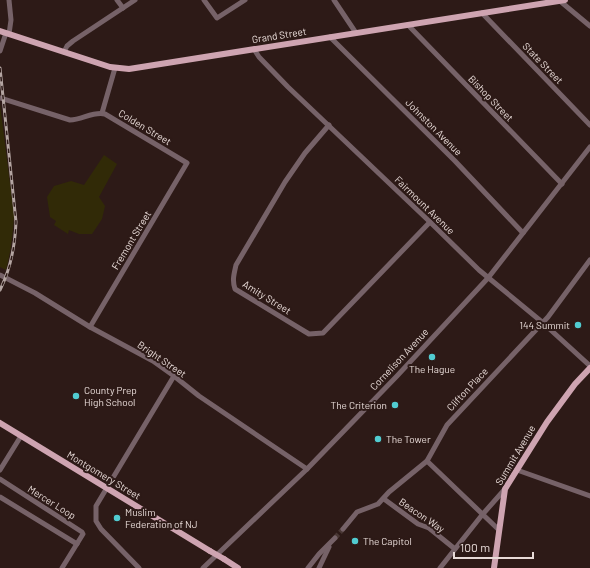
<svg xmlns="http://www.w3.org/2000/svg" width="590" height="568" font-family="Barlow,sans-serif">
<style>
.green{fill:#312a07}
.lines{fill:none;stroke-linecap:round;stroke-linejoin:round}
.minor-tunnel{stroke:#493734;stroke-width:5;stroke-dasharray:5 2.5;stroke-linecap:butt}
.minor{stroke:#766268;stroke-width:5}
.major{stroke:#cea4b1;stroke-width:6}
.rail-casing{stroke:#b4a5a2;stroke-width:3}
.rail{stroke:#2d1a17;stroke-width:1.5;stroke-dasharray:4.5;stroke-linecap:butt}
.major-bridge{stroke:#cea4b1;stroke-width:6}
.poi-dot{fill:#51ccd1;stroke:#2d1a17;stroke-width:1.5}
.labels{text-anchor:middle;stroke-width:4;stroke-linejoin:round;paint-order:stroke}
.street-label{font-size:10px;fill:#e8dbd8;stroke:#2d1a17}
.poi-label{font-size:10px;fill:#e8dbd8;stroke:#2d1a17;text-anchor:start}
</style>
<rect width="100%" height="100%" fill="#2d1a17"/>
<!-- green -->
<g class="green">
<path d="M 0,104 L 14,215 C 13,234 11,251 6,270 L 0,267 Z"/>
<polygon points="104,155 117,164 99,197 105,206 102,219 92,234 79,234 69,230 68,234 54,225 56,221 50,217 47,197 54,186 71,181 84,185"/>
</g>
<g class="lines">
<!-- minor-tunnel -->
<polyline class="minor-tunnel" points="335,538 343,529"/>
<!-- minor -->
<g class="minor">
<polyline points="117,0 123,8"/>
<polyline points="204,0 217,18 245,0"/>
<polyline points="334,0 356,33"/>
<polyline points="560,1 590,26"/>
<polyline points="482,13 590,125"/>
<polyline points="408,25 562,184"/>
<polyline points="9,34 11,20 9,0"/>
<polyline points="330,37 455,161 523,233"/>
<polyline points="254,49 259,57 288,87 430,222 479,270 542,322 590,366"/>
<polyline points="0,51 6,33"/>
<polyline points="64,52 67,46 73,41 135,0"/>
<path d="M 0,98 L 70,120 C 82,120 93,111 105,114 L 187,163 L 90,327"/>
<polyline points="102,113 115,68"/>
<path d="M 329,125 L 305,153 L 285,182 L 236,265 C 234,274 232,280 235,289 L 309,334 L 323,333 L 430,222"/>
<polyline points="0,275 35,293 90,327 153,361 174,376 199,396 307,469"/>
<polyline points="0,470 21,436"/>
<polyline points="517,470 590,496"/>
<polyline points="0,479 82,532 83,534 62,568"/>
<polyline points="0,497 77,544"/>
<polyline points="384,499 418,524 429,528 455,549"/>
<polyline points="343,529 357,512 378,504 389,492 427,461"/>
<polyline points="499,530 427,461 447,425 548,317 590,260"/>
<polyline points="139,568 101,529 96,521 96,506 174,376"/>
<polyline points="203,568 307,469 397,376 488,278 590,147"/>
<polyline points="308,568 319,554 335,538"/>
<polyline points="319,568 329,547"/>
<polyline points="440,568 482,515 505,489"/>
</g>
<!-- major -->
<g class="major">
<polyline points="0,31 110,67 129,69 565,0"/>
<polyline points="0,423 210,551"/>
<polyline points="224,559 238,568"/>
<polyline points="494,568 505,489 547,422 575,384 590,368"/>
</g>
<!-- rail casing -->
<g class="rail-casing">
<path id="rail" d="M 0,68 L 16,222 C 15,246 11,268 0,290"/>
</g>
<!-- rail -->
<use href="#rail" class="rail"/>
<!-- major-bridge -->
<polyline class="major-bridge" points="210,551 224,559"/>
</g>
<!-- markers -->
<g class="poi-dot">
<circle cx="578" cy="325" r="4"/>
<circle cx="432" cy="357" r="4"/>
<circle cx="76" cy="396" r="4"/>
<circle cx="395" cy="405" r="4"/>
<circle cx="378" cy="439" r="4"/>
<circle cx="117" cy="518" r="4"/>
<circle cx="355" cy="541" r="4"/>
</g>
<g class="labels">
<!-- street labels -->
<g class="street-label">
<text transform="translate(279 35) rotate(-9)" y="4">Grand Street</text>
<text transform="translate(543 63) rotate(46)" y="4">State Street</text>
<text transform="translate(491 98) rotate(46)" y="4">Bishop Street</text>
<text transform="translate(145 127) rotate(31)" y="4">Colden Street</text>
<text transform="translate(434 127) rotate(45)" y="4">Johnston Avenue</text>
<text transform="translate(425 205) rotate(44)" y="4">Fairmount Avenue</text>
<text transform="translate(131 240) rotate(-59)" y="4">Fremont Street</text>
<text transform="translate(267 297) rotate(32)" y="4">Amity Street</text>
<text transform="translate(162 359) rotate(34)" y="4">Bright Street</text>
<text transform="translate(399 359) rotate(-47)" y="4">Cornelison Avenue</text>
<text transform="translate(467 389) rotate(-47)" y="4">Clifton Place</text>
<text transform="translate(515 455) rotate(-59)" y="4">Summit Avenue</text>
<text transform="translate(104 475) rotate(31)" y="4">Montgomery Street</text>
<text transform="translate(52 502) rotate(32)" y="4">Mercer Loop</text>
<text transform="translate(422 515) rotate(34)" y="4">Beacon Way</text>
</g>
<!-- poi labels -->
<g class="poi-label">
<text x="570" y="329" text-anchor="end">144 Summit</text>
<text x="432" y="373" text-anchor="middle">The Hague</text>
<text x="84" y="394">County Prep<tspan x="84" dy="12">High School</tspan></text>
<text x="387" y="409" text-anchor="end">The Criterion</text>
<text x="386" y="443">The Tower</text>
<text x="125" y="516">Muslim<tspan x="125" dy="12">Federation of NJ</tspan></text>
<text x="363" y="545">The Capitol</text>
</g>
</g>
<!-- scale -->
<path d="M454 552v6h79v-6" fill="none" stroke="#e8dbd8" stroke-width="2"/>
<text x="460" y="552" font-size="12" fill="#e8dbd8" stroke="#2d1a17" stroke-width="3" paint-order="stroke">100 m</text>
</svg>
